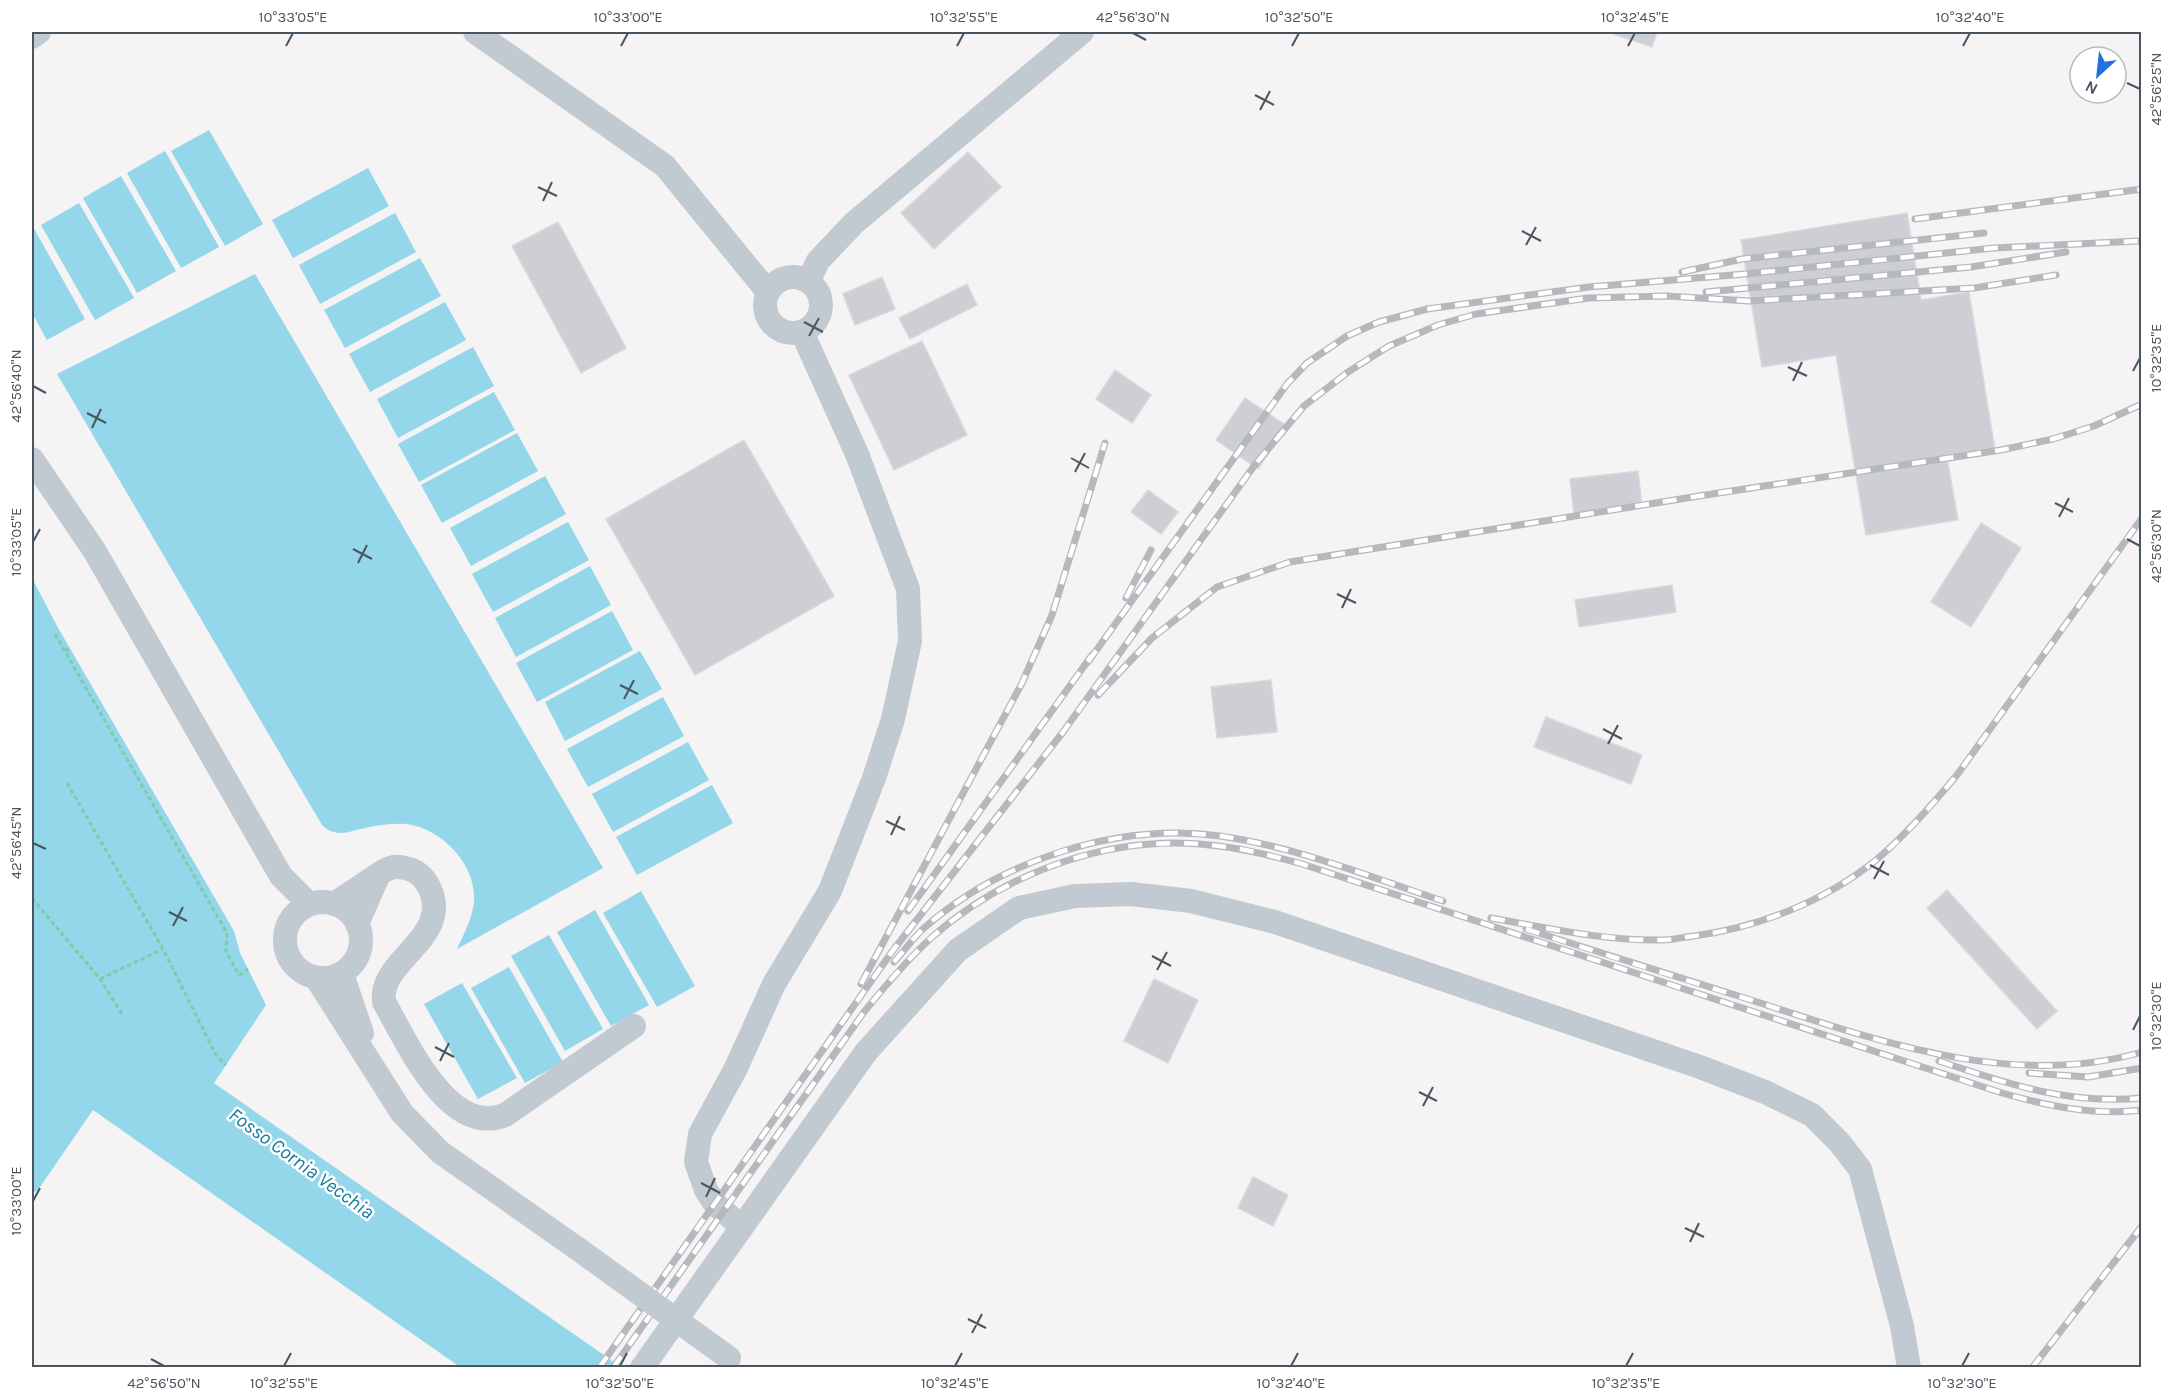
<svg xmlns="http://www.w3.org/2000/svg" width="2173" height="1399" font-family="Karla,sans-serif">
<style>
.water{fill:#94d6ea}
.building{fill:#cdcfd5;stroke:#d7d9dd;stroke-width:1.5}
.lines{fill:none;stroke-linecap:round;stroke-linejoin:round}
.path{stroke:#7dcca7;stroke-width:3;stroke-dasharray:4.5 3;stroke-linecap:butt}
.minor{stroke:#c1c9d1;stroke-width:24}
.rail-casing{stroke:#b5b8bc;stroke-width:7}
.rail{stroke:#fff;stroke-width:4.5;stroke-dasharray:14;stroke-linecap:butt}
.minor-bridge{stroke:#c1c9d1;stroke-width:24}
.ticks{fill:none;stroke:#4b5560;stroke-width:2}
.labels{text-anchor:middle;stroke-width:5;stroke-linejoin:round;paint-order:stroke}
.water-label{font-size:20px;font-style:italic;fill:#127c9c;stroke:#fff}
.neatline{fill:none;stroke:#4b5560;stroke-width:2}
.ticks-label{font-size:15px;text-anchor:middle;fill:#4b5560}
</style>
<rect width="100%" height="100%" fill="#f5f3f3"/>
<!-- water -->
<g class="water">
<polygon points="209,130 263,224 225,246 171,151"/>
<polygon points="165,151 219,247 181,268 127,173"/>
<polygon points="368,168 389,206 293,258 272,220"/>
<polygon points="121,176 176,271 137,293 83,198"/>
<polygon points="79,203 134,298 95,320 41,225"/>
<polygon points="395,213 416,252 320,304 299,265"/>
<polygon points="32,225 85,319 47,340 32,313"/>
<polygon points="420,258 441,296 345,348 324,310"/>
<path d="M 255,274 L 603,868 L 457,949 C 464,934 472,919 474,902 C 477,865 442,829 407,824 C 393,823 378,825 365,828 C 354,830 345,835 334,832 C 329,831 325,828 322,825 L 57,374 Z"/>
<polygon points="445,302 466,340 370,392 349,354"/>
<polygon points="473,347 494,386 398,438 377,399"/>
<polygon points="494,392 515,430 419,482 398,444"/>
<polygon points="517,433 538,471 442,523 421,485"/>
<polygon points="545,476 566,514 471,566 450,528"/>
<polygon points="568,522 589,560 493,612 472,574"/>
<polygon points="590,566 611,605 516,657 495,618"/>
<polygon points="32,578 57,626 234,931 240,953 266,1005 214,1083 621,1367 460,1367 93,1110 38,1190 32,1193"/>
<polygon points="612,611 633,650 537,702 516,663"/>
<polygon points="640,651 662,689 565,741 545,702"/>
<polygon points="663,697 684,736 588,787 567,749"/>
<polygon points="688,742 709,780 613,832 592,794"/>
<polygon points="712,785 733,823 637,875 616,837"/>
<polygon points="641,891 695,986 657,1007 603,913"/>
<polygon points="595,910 649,1005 611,1026 557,932"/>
<polygon points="549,935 603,1029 565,1051 511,956"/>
<polygon points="509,967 563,1062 525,1083 471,988"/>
<polygon points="462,983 517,1078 478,1099 424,1004"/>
</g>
<!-- building -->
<g class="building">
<polygon points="1615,32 1657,32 1652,47 1614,34"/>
<polygon points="968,152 1001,187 934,249 901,213"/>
<polygon points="1907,213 1921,300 1969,292 1995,450 1947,458 1958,520 1866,535 1836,355 1762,367 1741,240"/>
<polygon points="558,222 626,348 581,373 512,246"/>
<polygon points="882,277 895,309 855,325 843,294"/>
<polygon points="967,284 977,305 910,339 899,318"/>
<polygon points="922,341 967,435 894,470 849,375"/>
<polygon points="1115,370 1151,395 1132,423 1096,399"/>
<polygon points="1245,398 1287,426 1258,469 1216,440"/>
<polygon points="744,440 834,596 695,675 606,519"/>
<polygon points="1638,471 1642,507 1574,514 1570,479"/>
<polygon points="1148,490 1178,512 1161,534 1131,512"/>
<polygon points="1981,523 2021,548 1971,627 1931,602"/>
<polygon points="1672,585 1676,612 1579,627 1575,600"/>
<polygon points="1271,680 1277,732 1217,738 1211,687"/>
<polygon points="1546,717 1642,755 1631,784 1534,747"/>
<polygon points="1947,890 2057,1011 2037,1029 1927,908"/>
<polygon points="1154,979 1198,1000 1168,1063 1124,1041"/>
<polygon points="1253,1177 1288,1195 1273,1226 1238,1208"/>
</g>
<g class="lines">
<!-- path -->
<g class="path">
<polyline points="55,634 227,933 226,951 239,975 248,969"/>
<polyline points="65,651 70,648"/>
<polyline points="67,783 163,949 216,1055 226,1065"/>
<polyline points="32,898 100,979 122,1014"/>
<polyline points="100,979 163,949"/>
</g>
<!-- minor -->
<g class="minor">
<polyline points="475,32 665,166 768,292"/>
<polyline points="32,37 39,32"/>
<circle cx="793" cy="305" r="28"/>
<polyline points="809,280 818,261 854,223 1082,32"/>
<polyline points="32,459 94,550 281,876 309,904"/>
<path d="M 379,874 C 387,868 395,865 405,868 C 417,870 424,877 429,887 C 454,938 378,959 384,1002 C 406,1040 448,1138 505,1115 L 634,1026"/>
<circle cx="323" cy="940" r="38"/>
<polyline points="334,904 379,874 357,924"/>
<polyline points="342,974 362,1033"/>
<polyline points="317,979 402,1113 440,1152 578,1249"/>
<polyline points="742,1227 715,1204 706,1190 696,1162 700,1134 736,1068 774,984 830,891 874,778 893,719 910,641 908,589 857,454 802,332"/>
<polyline points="642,1368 866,1052 958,950 1019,908 1075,896 1131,894 1191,901 1275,922 1700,1067 1765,1092 1812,1115 1839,1142 1860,1169 1902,1326 1909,1368"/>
</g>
<!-- rail casing -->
<g class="rail-casing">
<g id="rail">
<polyline points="1915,219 2142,189"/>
<polyline points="1682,272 1742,259 1984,233"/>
<polyline points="1706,292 1971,267 2066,252"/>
<polyline points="1126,598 1151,550"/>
<polyline points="1088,662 1287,384 1307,363 1347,336 1379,322 1427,309 1589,287 1745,274 1994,248 2138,241"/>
<polyline points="1098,695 1152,638 1217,587 1290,562 1699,496 2001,450 2053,439 2094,426 2142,404"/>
<polyline points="908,911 1092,655"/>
<path d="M 1491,918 C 1548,928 1604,941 1662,940 C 1673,940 1683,937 1694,936 C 1759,927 1824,902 1876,860 C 1906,835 1932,805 1957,775 L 2142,518"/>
<path d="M 1526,929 C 1601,953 1676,977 1751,1000 C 1875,1040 2011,1090 2142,1052"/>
<path d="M 894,962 C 904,951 913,938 924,928 C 1001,860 1118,822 1220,836 C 1297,847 1370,877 1443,901"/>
<polyline points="861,984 1022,683 1052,615 1105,443"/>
<path d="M 1939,1061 C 2008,1084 2068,1105 2142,1098"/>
<polyline points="2029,1073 2088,1077 2142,1068"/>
<polyline points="599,1368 891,953 1063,732 1254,466 1304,406 1348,372 1389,346 1438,325 1476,314 1588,298 1667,296 1749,301 1974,288 2056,275"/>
<path d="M 613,1368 L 864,1012 C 885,986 906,961 931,938 C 1008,870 1116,832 1219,846 C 1246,849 1272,856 1299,863 L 2002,1093 C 2048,1106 2094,1116 2142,1110"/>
<polyline points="2032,1368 2142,1226"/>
</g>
</g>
<!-- rail -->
<use href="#rail" class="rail"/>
<!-- minor-bridge -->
<polyline class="minor-bridge" points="578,1249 729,1358"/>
</g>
<!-- ticks -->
<path class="ticks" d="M 1133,33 L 1146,40M 286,46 L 293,33M 621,46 L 628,33M 957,46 L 964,33M 1292,46 L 1299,33M 1628,46 L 1635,33M 1963,46 L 1970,33M 2127,83 L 2140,89M 1255,95 L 1274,105M 1260,110 L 1270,91M 538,187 L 557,196M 543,201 L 552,182M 1522,231 L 1541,241M 1526,245 L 1536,227M 804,322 L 823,332M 809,336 L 819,318M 1788,367 L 1807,376M 2133,371 L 2140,358M 1793,381 L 1802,362M 33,386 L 46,393M 87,413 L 106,423M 92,428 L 101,409M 1071,458 L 1089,468M 1075,472 L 1085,453M 2055,503 L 2073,512M 2059,517 L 2069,498M 2127,539 L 2140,546M 33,542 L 40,529M 353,549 L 372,559M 358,563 L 367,545M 1337,594 L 1356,603M 1342,608 L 1351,589M 620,685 L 638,694M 624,699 L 634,680M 1603,729 L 1622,739M 1608,744 L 1618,725M 886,821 L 905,830M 891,835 L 900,816M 33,843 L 46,849M 1870,865 L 1889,875M 1874,879 L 1884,861M 169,912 L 187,921M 173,926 L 183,907M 1152,956 L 1171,966M 1157,970 L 1167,952M 2133,1030 L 2140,1016M 435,1047 L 454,1057M 440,1061 L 449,1043M 1419,1092 L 1437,1101M 1423,1106 L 1433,1087M 701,1183 L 720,1193M 706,1197 L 715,1178M 33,1201 L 40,1188M 1685,1228 L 1704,1237M 1690,1242 L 1699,1223M 968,1319 L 986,1328M 972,1333 L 982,1314M 151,1359 L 164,1366M 284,1366 L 291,1353M 620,1366 L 627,1353M 955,1366 L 962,1353M 1291,1366 L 1298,1353M 1626,1366 L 1633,1353M 1962,1366 L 1969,1353"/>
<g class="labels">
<!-- water labels -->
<g class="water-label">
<text transform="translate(302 1163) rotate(36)" y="7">Fosso Cornia Vecchia</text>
</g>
</g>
<!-- border -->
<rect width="2173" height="1399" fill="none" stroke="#ffffff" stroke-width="66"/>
<!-- north arrow -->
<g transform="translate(2098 75) rotate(207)"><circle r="28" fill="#ffffff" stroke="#b7bbbf" stroke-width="1.5"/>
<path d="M0-4.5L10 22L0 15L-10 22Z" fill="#2271df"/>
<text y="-9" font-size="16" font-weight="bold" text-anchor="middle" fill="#4b5560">N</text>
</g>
<rect x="33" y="33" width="2107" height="1333" class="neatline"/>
<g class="ticks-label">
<text x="293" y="22">10°33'05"E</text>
<text x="628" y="22">10°33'00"E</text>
<text x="964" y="22">10°32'55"E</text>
<text x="1133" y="22">42°56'30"N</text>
<text x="1299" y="22">10°32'50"E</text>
<text x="1635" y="22">10°32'45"E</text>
<text x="1970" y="22">10°32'40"E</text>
<text transform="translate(2156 89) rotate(-90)" y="5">42°56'25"N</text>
<text transform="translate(2156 358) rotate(-90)" y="5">10°32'35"E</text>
<text transform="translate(16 386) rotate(-90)" y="5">42°56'40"N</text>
<text transform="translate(16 542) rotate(-90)" y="5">10°33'05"E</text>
<text transform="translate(2156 546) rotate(-90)" y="5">42°56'30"N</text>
<text transform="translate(16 843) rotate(-90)" y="5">42°56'45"N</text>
<text transform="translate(2156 1016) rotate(-90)" y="5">10°32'30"E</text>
<text transform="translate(16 1201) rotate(-90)" y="5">10°33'00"E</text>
<text x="164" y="1388">42°56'50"N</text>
<text x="284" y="1388">10°32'55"E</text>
<text x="620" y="1388">10°32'50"E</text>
<text x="955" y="1388">10°32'45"E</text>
<text x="1291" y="1388">10°32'40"E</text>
<text x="1626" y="1388">10°32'35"E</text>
<text x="1962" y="1388">10°32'30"E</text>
</g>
</svg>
